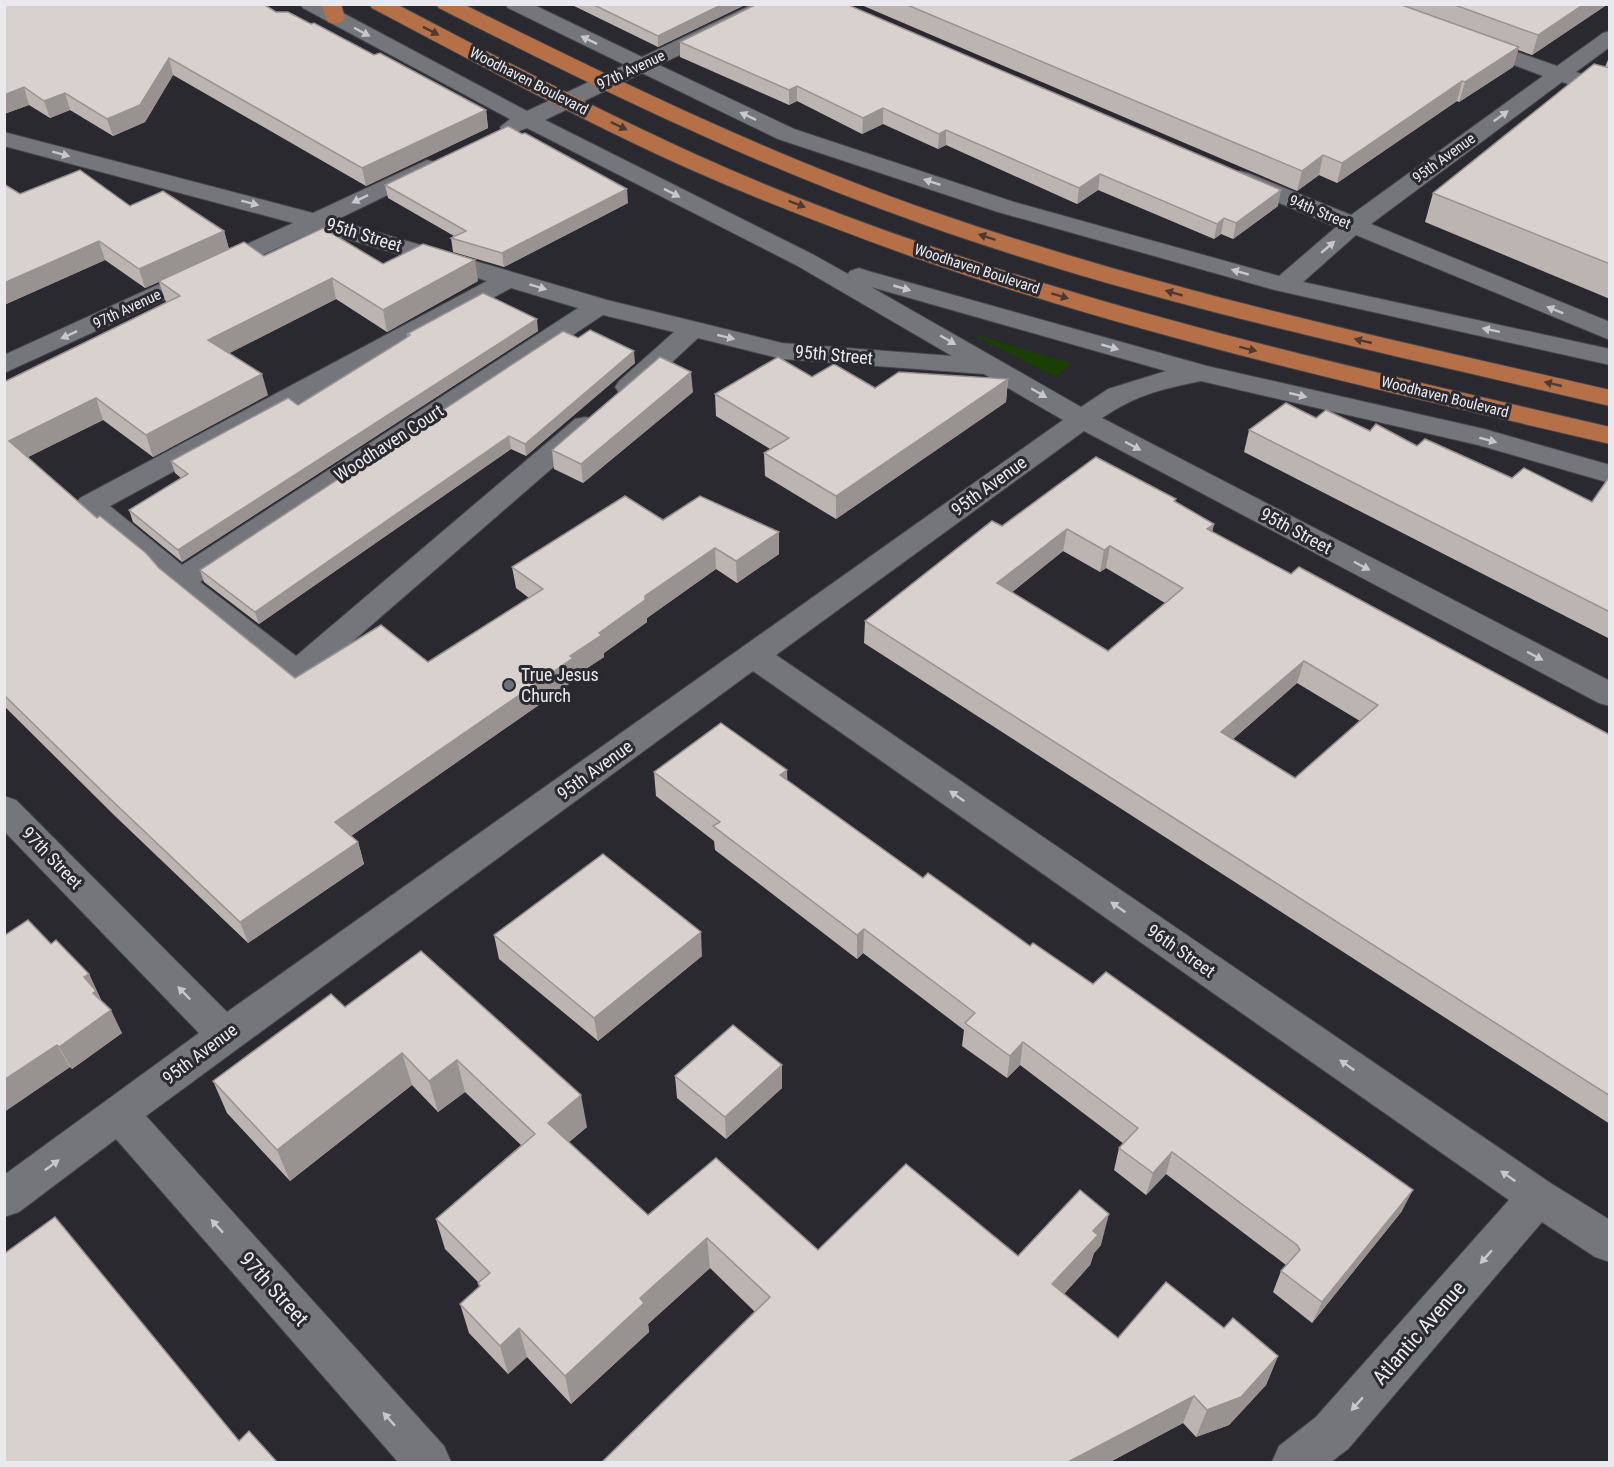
<svg xmlns="http://www.w3.org/2000/svg" width="1614" height="1467" font-family="'Roboto Condensed',sans-serif">
<style>
.green{fill:#1a3f05}
.lines{fill:none;stroke-linecap:round;stroke-linejoin:round}
.minor-casing{stroke:#45464b;stroke-width:2}
.major-casing{stroke:#45464b;stroke-width:2}
.minor{fill:#75757c;fill-rule:evenodd}
.major{fill:#b57048;fill-rule:evenodd}
.wall{fill:#bbb4b0;fill-rule:evenodd}
.shaded-wall{fill:#989290}
.building{fill:#d9d1cd;stroke:#989290;stroke-width:1.5;fill-rule:evenodd}
.oneway{fill:#4c3b35}
.oneway2{fill:#c7c7cc}
.worship-dot{fill:#6b7280;stroke:#29292f;stroke-width:2}
.labels{text-anchor:middle;stroke-width:6;stroke-linejoin:round;paint-order:stroke}
.far-street-label{font-size:15px;fill:#eaeaee;stroke:#29292f}
.street-label{font-size:18px;fill:#eaeaee;stroke:#29292f}
.poi-label{font-size:18px;fill:#eaeaee;stroke:#29292f;text-anchor:start}
.near-street-label{font-size:21px;fill:#eaeaee;stroke:#29292f}
</style>
<rect width="100%" height="100%" fill="#29292f"/>
<!-- green -->
<polygon class="green" points="970,333 1071,363 1056,377"/>
<g class="lines">
<!-- minor casing -->
<g class="minor-casing">
<path id="minor" d="M 300,4 L 326,4 L 527,111 L 625,65 L 508,8 L 505,4 L 532,4 L 642,57 L 753,4 L 780,4 L 777,8 L 659,65 L 794,129 L 1014,202 L 1279,276 L 1336,227 L 1232,183 L 1228,178 L 1232,173 L 1240,171 L 1248,173 L 1351,215 L 1543,76 L 1466,47 L 1462,43 L 1466,39 L 1473,37 L 1480,39 L 1557,66 L 1603,33 L 1610,31 L 1610,47 L 1576,72 L 1610,84 L 1610,98 L 1562,82 L 1371,224 L 1610,322 L 1610,340 L 1356,235 L 1303,282 L 1610,349 L 1610,365 L 1275,290 L 998,212 L 778,139 L 642,73 L 545,120 L 814,255 L 848,274 L 850,271 L 859,268 L 868,271 L 1207,366 L 1484,429 L 1610,465 L 1610,483 L 1478,445 L 1201,381 C 1161,389 1136,395 1102,418 L 1610,681 L 1610,706 L 1599,703 L 1084,431 L 776,655 L 1552,1184 L 1610,1220 L 1610,1262 L 1595,1257 L 1542,1222 L 1348,1449 L 1331,1462 L 1272,1462 L 1279,1446 L 1316,1417 L 1509,1200 L 753,671 L 146,1116 L 444,1446 L 451,1462 L 398,1462 L 116,1139 L 19,1212 L 4,1217 L 4,1175 L 199,1033 L 4,831 L 4,796 L 16,800 L 227,1012 L 1063,420 L 984,374 L 782,359 L 698,338 L 639,393 L 629,395 L 619,393 L 615,387 L 619,381 L 674,332 L 603,315 L 200,582 L 296,656 L 575,419 L 585,417 L 595,419 L 599,425 L 595,431 L 307,681 L 296,684 L 285,681 L 168,588 L 155,573 L 80,512 L 75,505 L 80,498 L 487,281 L 317,230 L 4,373 L 4,355 L 293,223 L 4,146 L 4,132 L 313,213 L 427,160 L 435,162 L 439,167 L 435,172 L 336,220 L 607,300 L 782,343 L 952,356 L 796,265 L 527,128 L 511,134 L 503,132 L 500,127 L 510,119 L 303,8 ZM 871,287 L 1166,371 L 1108,389 L 1081,407 ZM 511,288 L 578,308 L 182,565 L 110,506 Z"/>
</g>
<!-- major casing -->
<g class="major-casing">
<g id="major">
<polygon points="321,4 341,4 345,18 342,22 335,24 328,22"/>
<path d="M 369,4 L 396,4 C 496,56 595,109 697,155 C 774,190 853,220 933,247 C 1154,324 1382,374 1610,427 L 1610,444 C 1376,389 1140,337 913,257 C 836,229 759,200 685,167 C 578,119 475,62 372,8 Z"/>
<path d="M 436,4 L 463,4 C 618,81 774,157 937,213 C 1157,289 1383,338 1610,390 L 1610,406 C 1377,351 1142,303 917,222 C 752,164 595,87 439,8 Z"/>
</g>
</g>
<!-- minor -->
<use href="#minor" class="minor"/>
<!-- major -->
<use href="#major" class="major"/>
</g>
<!-- wall -->
<g class="wall">
<polygon points="4,4 276,12 374,55 486,110 488,128 366,186 173,75 145,122 113,136 70,110 50,118 29,105 4,114"/>
<polygon points="570,4 747,4 658,47"/>
<polygon points="859,4 1608,4 1532,55 1518,50 1513,67 1459,102 1457,101 1337,183 1319,175 1297,191"/>
<polygon points="680,42 1278,206 1233,239 1221,234 1214,239 1098,190 1077,204 946,145 938,149 883,124 862,134 797,101 789,105 680,57"/>
<polygon points="1610,55 1610,299 1425,222 1433,193 1605,67"/>
<polygon points="4,184 20,194 130,206 224,231 229,249 264,256 383,264 478,281 387,332 336,299 229,353 268,395 153,457 103,420 28,457 97,518 295,678 428,662 529,598 516,588 512,567 663,520 779,532 779,554 737,583 716,569 647,618 647,622 604,653 604,657 575,676 576,679 351,836 358,842 364,864 248,943 115,816 4,706 4,382 166,302 159,282 145,288 105,260 4,305"/>
<polygon points="385,185 628,203 504,267 453,252 451,238 454,236 388,198"/>
<polygon points="538,331 182,562 133,522 129,510 181,478 175,473 171,461 298,405 408,337 407,334"/>
<polygon points="578,338 635,363 526,456 511,449 259,624 204,582 200,570"/>
<polygon points="812,377 875,388 1008,379 1006,402 836,519 765,476 764,453 770,449 716,416 715,394"/>
<polygon points="693,392 583,483 554,469 552,450"/>
<polygon points="1316,418 1370,431 1417,446 1512,478 1592,502 1610,476 1610,639 1244,452 1249,430"/>
<path d="M 1175,501 L 1214,524 L 1212,532 L 1291,574 L 1610,735 L 1610,1124 L 864,643 L 865,621 L 1002,526 ZM 1063,551 L 1100,572 L 1106,568 L 1165,603 L 1108,651 L 1012,592 ZM 1297,683 L 1360,721 L 1295,778 L 1233,739 Z"/>
<polygon points="654,772 787,780 923,878 1402,1211 1312,1323 1273,1292 1281,1271 1286,1265 1166,1174 1146,1195 1114,1170 1119,1148 1124,1144 1020,1065 1007,1078 962,1046 964,1030 863,953 857,959 715,850 714,841 656,796"/>
<polygon points="494,935 702,956 598,1041 499,959"/>
<polygon points="4,936 51,944 89,974 102,1002 122,1033 72,1069 70,1067 4,1112"/>
<polygon points="421,951 587,1127 569,1142 648,1215 818,1250 1018,1256 1101,1245 1094,1253 1090,1265 1064,1294 1118,1338 1224,1328 1278,1356 1266,1385 1229,1425 1196,1437 1183,1423 1110,1462 602,1462 755,1312 710,1268 648,1324 649,1332 571,1404 527,1357 508,1374 469,1333 460,1304 479,1287 478,1282 445,1249 436,1219 521,1145 465,1092 438,1112 412,1085 290,1181 227,1113 213,1081 345,1007"/>
<polygon points="782,1065 782,1088 726,1139 677,1098 675,1076"/>
</g>
<!-- shaded-wall -->
<g class="shaded-wall">
<polygon points="723,4 747,4 658,47 658,36"/>
<polygon points="1584,4 1608,4 1532,55 1538,35"/>
<polygon points="1519,47 1513,67 1459,102 1465,82"/>
<polygon points="169,58 173,75 145,122 113,136 107,119"/>
<polygon points="1462,81 1457,101 1337,183 1342,163"/>
<polygon points="797,86 797,101 789,105 789,90"/>
<polygon points="24,87 29,105 4,114 4,95"/>
<polygon points="65,93 70,110 50,118 44,101"/>
<polygon points="883,108 883,124 862,134 863,118"/>
<polygon points="486,110 488,128 366,186 362,168"/>
<polygon points="946,130 946,145 938,149 939,134"/>
<polygon points="1323,155 1319,175 1297,191 1302,171"/>
<polygon points="1100,174 1098,190 1077,204 1079,188"/>
<polygon points="627,189 628,203 504,267 502,253"/>
<polygon points="1281,190 1278,206 1233,239 1236,223"/>
<polygon points="1224,218 1221,234 1214,239 1217,224"/>
<polygon points="224,231 229,250 145,288 139,269"/>
<polygon points="99,241 105,260 4,305 4,283"/>
<polygon points="475,260 478,281 387,332 383,310"/>
<polygon points="332,278 336,299 214,361 208,340"/>
<polygon points="537,319 538,331 182,562 178,550"/>
<polygon points="634,351 635,363 526,456 525,444"/>
<polygon points="691,372 693,392 583,483 581,464"/>
<polygon points="262,374 268,395 153,457 146,435"/>
<polygon points="1008,379 1006,402 836,519 836,496"/>
<polygon points="96,398 103,420 18,462 9,441"/>
<polygon points="509,436 511,449 259,624 255,612"/>
<polygon points="1214,524 1209,546 1207,529"/>
<polygon points="1067,529 1063,551 995,606 997,583"/>
<polygon points="779,532 779,554 737,583 736,561"/>
<polygon points="1110,546 1106,568 1100,572 1104,550"/>
<polygon points="715,548 716,569 647,618 647,622 604,653 604,657 575,676 576,679 341,843 335,822 570,656 645,596"/>
<polygon points="1304,661 1297,683 1216,754 1221,732"/>
<polygon points="787,770 788,794 780,775"/>
<polygon points="358,842 364,864 248,943 240,922"/>
<polygon points="864,929 863,953 857,959 857,935"/>
<polygon points="701,932 702,956 598,1041 594,1018"/>
<polygon points="89,974 107,1013 111,1010 122,1033 72,1069 59,1047 84,977"/>
<polygon points="1023,1042 1020,1065 1007,1078 1010,1056"/>
<polygon points="57,1045 70,1067 4,1112 4,1080"/>
<polygon points="402,1053 412,1085 290,1181 277,1150"/>
<polygon points="457,1060 465,1092 438,1112 429,1081"/>
<polygon points="782,1065 782,1088 726,1139 725,1117"/>
<polygon points="581,1095 587,1127 555,1154 548,1123"/>
<polygon points="1172,1152 1166,1174 1146,1195 1153,1173"/>
<polygon points="1413,1190 1402,1211 1312,1323 1322,1302"/>
<polygon points="1109,1214 1101,1245 1094,1253 1090,1265 1046,1314 1052,1284 1093,1231"/>
<polygon points="707,1238 710,1268 648,1324 649,1332 571,1404 565,1376 640,1298"/>
<polygon points="519,1328 527,1357 508,1374 500,1346"/>
<polygon points="1278,1356 1266,1385 1229,1425 1196,1437 1207,1410"/>
<polygon points="1194,1396 1183,1423 1110,1462 1068,1462"/>
</g>
<!-- building -->
<g class="building">
<polygon points="4,4 263,4 276,12 288,12 311,24 314,23 374,55 380,53 486,110 362,168 169,58 140,105 107,119 65,93 44,101 24,87 4,95"/>
<polygon points="592,4 723,4 658,36"/>
<polygon points="757,4 846,4 1281,190 1236,223 1224,218 1217,224 1100,174 1079,188 946,130 939,134 883,108 863,118 797,86 789,90 680,42"/>
<polygon points="905,4 1399,4 1519,47 1465,82 1462,81 1342,163 1323,155 1302,171"/>
<polygon points="1452,4 1584,4 1538,35"/>
<polygon points="1594,64 1610,68 1610,264 1433,193"/>
<polygon points="508,126 522,134 525,133 627,189 502,253 451,238 466,231 385,185"/>
<polygon points="80,170 130,206 163,191 224,231 139,269 99,241 4,283 4,184 20,194"/>
<polygon points="323,228 383,264 423,244 475,260 383,310 332,278 208,340 262,374 146,435 96,398 9,441 97,518 100,516 146,553 159,568 295,678 381,625 428,662 543,589 512,567 625,496 663,520 700,496 779,532 736,561 715,548 645,596 645,600 599,633 602,635 570,656 573,658 335,822 358,842 240,922 105,794 4,695 4,382 180,296 159,281 244,242 264,256"/>
<polygon points="483,293 537,319 178,550 129,510 188,474 171,461 288,398 298,405 403,340 410,335 407,334"/>
<polygon points="590,330 634,351 525,444 509,436 255,612 200,570 563,331 578,338"/>
<polygon points="660,357 691,372 581,464 552,450"/>
<polygon points="778,357 812,377 834,364 875,388 899,372 1008,379 836,496 764,453 789,438 715,394"/>
<polygon points="1286,403 1316,418 1326,410 1370,431 1376,424 1417,446 1425,439 1512,478 1524,468 1592,502 1610,476 1610,612 1249,430"/>
<path d="M 1096,457 L 1176,499 L 1174,501 L 1214,524 L 1207,529 L 1291,574 L 1299,567 L 1610,735 L 1610,1096 L 865,621 L 992,521 L 1002,526 ZM 1067,529 L 1104,550 L 1110,546 L 1183,588 L 1108,651 L 997,583 ZM 1304,661 L 1378,705 L 1295,778 L 1221,732 Z"/>
<polygon points="721,723 787,770 780,775 923,878 928,873 1030,946 1033,943 1093,984 1106,972 1413,1190 1322,1302 1281,1271 1300,1250 1297,1245 1172,1152 1153,1173 1119,1148 1138,1128 1023,1042 1010,1056 965,1023 975,1013 864,929 857,935 713,826 720,822 654,772"/>
<polygon points="603,854 701,932 594,1018 494,935"/>
<polygon points="28,920 51,944 56,940 89,974 84,977 96,991 93,993 111,1010 59,1047 57,1045 4,1080 4,936"/>
<polygon points="421,951 581,1095 548,1123 648,1215 716,1158 818,1250 906,1164 1018,1256 1080,1190 1109,1214 1093,1231 1098,1235 1052,1284 1118,1338 1166,1282 1224,1328 1233,1318 1278,1356 1241,1397 1207,1410 1194,1396 1068,1462 602,1462 770,1297 707,1238 640,1298 644,1303 565,1376 519,1328 500,1346 460,1304 480,1286 478,1283 490,1273 436,1219 535,1134 457,1060 429,1081 402,1053 277,1150 213,1081 331,994 345,1007"/>
<polygon points="733,1025 782,1065 725,1117 675,1076"/>
<polygon points="55,1217 239,1441 249,1431 277,1462 4,1462 4,1254"/>
</g>
<!-- one-way arrows -->
<defs><path id="oneway-solid" d="M-6-.8H1V-3.2L6.5 0L1 3.2V.8H-6Z" transform="scale(1.5)"/></defs>
<g class="oneway">
<use href="#oneway-solid" transform="translate(431 31) rotate(27)"/>
<use href="#oneway-solid" transform="translate(619 126) rotate(26)"/>
<use href="#oneway-solid" transform="translate(797 204) rotate(21)"/>
<use href="#oneway-solid" transform="translate(987 237) rotate(-162)"/>
<use href="#oneway-solid" transform="translate(1174 293) rotate(-164)"/>
<use href="#oneway-solid" transform="translate(1060 296) rotate(17)"/>
<use href="#oneway-solid" transform="translate(1363 341) rotate(-167)"/>
<use href="#oneway-solid" transform="translate(1248 349) rotate(14)"/>
<use href="#oneway-solid" transform="translate(1553 384) rotate(-167)"/>
</g>
<g class="oneway2">
<use href="#oneway-solid" transform="translate(362 32) rotate(28)"/>
<use href="#oneway-solid" transform="translate(589 40) rotate(-154)"/>
<use href="#oneway-solid" transform="translate(748 116) rotate(-155)"/>
<use href="#oneway-solid" transform="translate(1501 116) rotate(-36)"/>
<use href="#oneway-solid" transform="translate(61 154) rotate(15)"/>
<use href="#oneway-solid" transform="translate(932 182) rotate(-162)"/>
<use href="#oneway-solid" transform="translate(672 193) rotate(27)"/>
<use href="#oneway-solid" transform="translate(360 199) rotate(154)"/>
<use href="#oneway-solid" transform="translate(250 203) rotate(15)"/>
<use href="#oneway-solid" transform="translate(1328 247) rotate(-41)"/>
<use href="#oneway-solid" transform="translate(1240 272) rotate(-164)"/>
<use href="#oneway-solid" transform="translate(538 287) rotate(17)"/>
<use href="#oneway-solid" transform="translate(902 288) rotate(16)"/>
<use href="#oneway-solid" transform="translate(1555 310) rotate(-158)"/>
<use href="#oneway-solid" transform="translate(1491 330) rotate(-168)"/>
<use href="#oneway-solid" transform="translate(69 335) rotate(155)"/>
<use href="#oneway-solid" transform="translate(726 337) rotate(14)"/>
<use href="#oneway-solid" transform="translate(948 340) rotate(30)"/>
<use href="#oneway-solid" transform="translate(1110 347) rotate(16)"/>
<use href="#oneway-solid" transform="translate(1039 393) rotate(30)"/>
<use href="#oneway-solid" transform="translate(1298 395) rotate(13)"/>
<use href="#oneway-solid" transform="translate(1488 440) rotate(15)"/>
<use href="#oneway-solid" transform="translate(1133 446) rotate(28)"/>
<use href="#oneway-solid" transform="translate(1362 566) rotate(28)"/>
<use href="#oneway-solid" transform="translate(1535 656) rotate(28)"/>
<use href="#oneway-solid" transform="translate(957 796) rotate(-145)"/>
<use href="#oneway-solid" transform="translate(1118 907) rotate(-145)"/>
<use href="#oneway-solid" transform="translate(184 993) rotate(-134)"/>
<use href="#oneway-solid" transform="translate(1347 1065) rotate(-145)"/>
<use href="#oneway-solid" transform="translate(52 1165) rotate(-36)"/>
<use href="#oneway-solid" transform="translate(1508 1176) rotate(-145)"/>
<use href="#oneway-solid" transform="translate(217 1226) rotate(-132)"/>
<use href="#oneway-solid" transform="translate(1486 1257) rotate(131)"/>
<use href="#oneway-solid" transform="translate(1357 1404) rotate(131)"/>
<use href="#oneway-solid" transform="translate(389 1419) rotate(-132)"/>
</g>
<!-- markers -->
<circle class="worship-dot" cx="509" cy="685" r="6"/>
<g class="labels">
<!-- far-street labels -->
<g class="far-street-label">
<text transform="translate(631 70) rotate(-25)" y="5">97th Avenue</text>
<text transform="translate(529 81) rotate(27)" y="5">Woodhaven Boulevard</text>
<text transform="translate(1444 158) rotate(-36)" y="5">95th Avenue</text>
<text transform="translate(1320 212) rotate(23)" y="5">94th Street</text>
<text transform="translate(977 269) rotate(18)" y="5">Woodhaven Boulevard</text>
<text transform="translate(127 309) rotate(-25)" y="5">97th Avenue</text>
<text transform="translate(1445 397) rotate(14)" y="5">Woodhaven Boulevard</text>
</g>
<!-- street labels -->
<g class="street-label">
<text transform="translate(364 235) rotate(17)" y="6">95th Street</text>
<text transform="translate(834 355) rotate(5)" y="6">95th Street</text>
<text transform="translate(389 443) rotate(-33)" y="6">Woodhaven Court</text>
<text transform="translate(989 486) rotate(-36)" y="6">95th Avenue</text>
<text transform="translate(1296 531) rotate(28)" y="6">95th Street</text>
<text transform="translate(595 770) rotate(-36)" y="6">95th Avenue</text>
<text transform="translate(52 858) rotate(46)" y="6">97th Street</text>
<text transform="translate(1181 951) rotate(35)" y="6">96th Street</text>
<text transform="translate(200 1054) rotate(-37)" y="6">95th Avenue</text>
</g>
<!-- poi labels -->
<g class="poi-label">
<text x="521" y="681">True Jesus<tspan x="521" dy="21">Church</tspan></text>
</g>
<!-- near-street labels -->
<g class="near-street-label">
<text transform="translate(274 1289) rotate(48)" y="7">97th Street</text>
<text transform="translate(1419 1333) rotate(-49)" y="7">Atlantic Avenue</text>
</g>
</g>
<!-- border -->
<rect width="1614" height="1467" fill="none" stroke="#eaeaee" stroke-width="12"/>
</svg>
